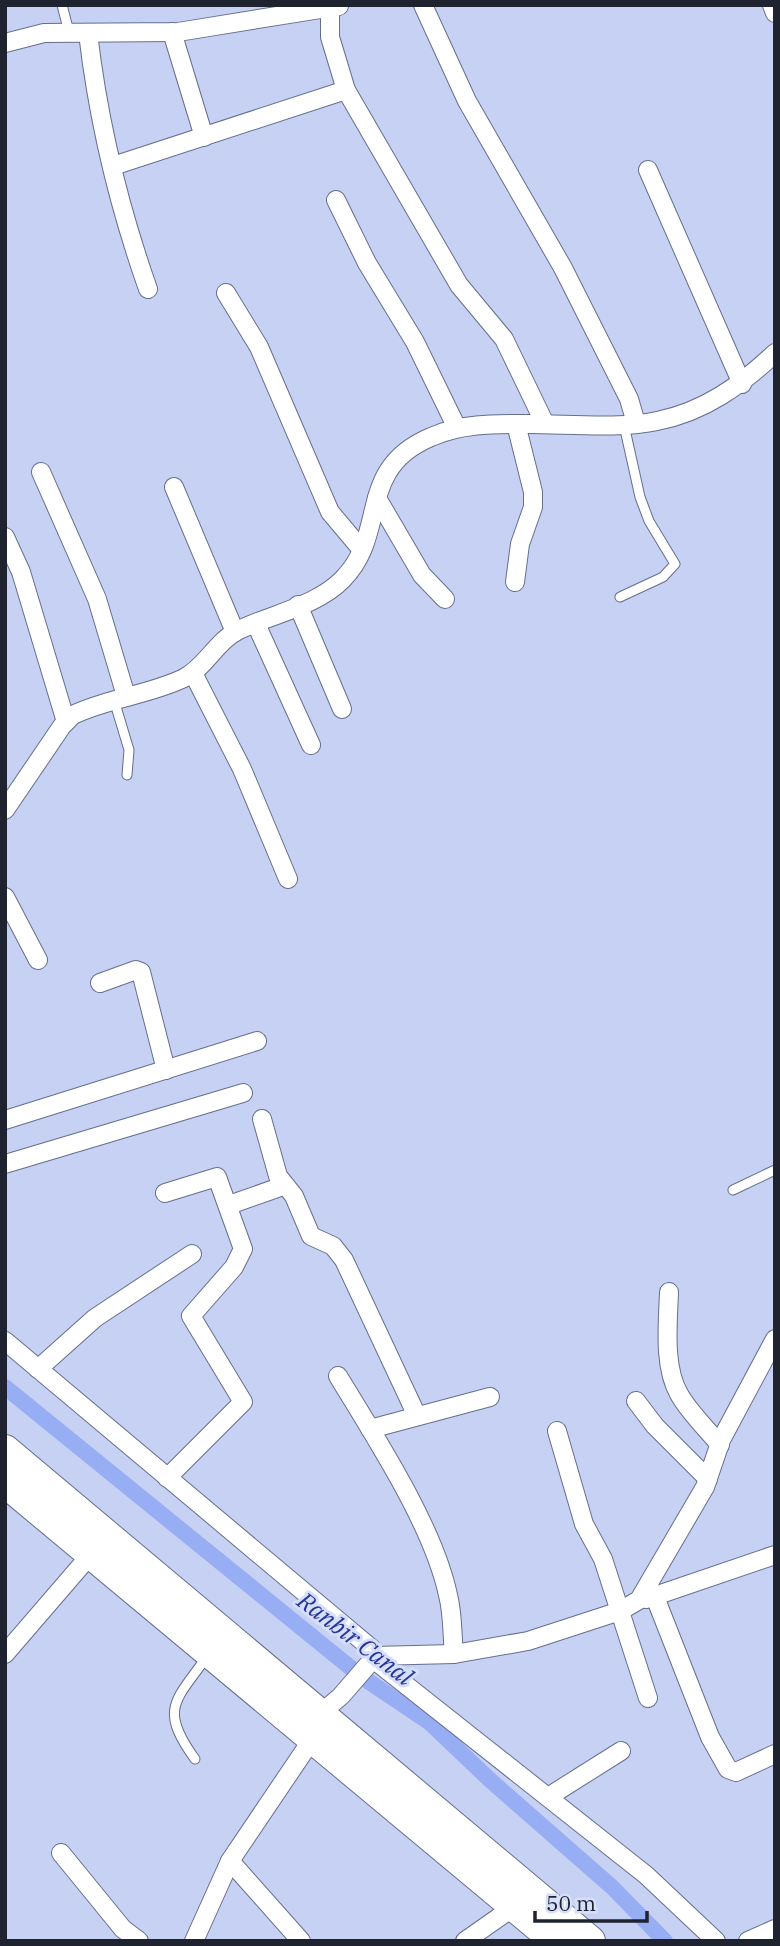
<svg xmlns="http://www.w3.org/2000/svg" width="780" height="1946" font-family="'IBM Plex Serif',serif">
<style>
.lines{fill:none;stroke-linecap:round;stroke-linejoin:round}
.canal{stroke:#97adf4;stroke-width:16}
.service-casing{stroke:#656f8d;stroke-width:11}
.minor-casing{stroke:#656f8d;stroke-width:20}
.trunk-casing{stroke:#656f8d;stroke-width:32}
.service{stroke:#fff;stroke-width:9}
.minor{stroke:#fff;stroke-width:18}
.trunk{stroke:#fff;stroke-width:30}
.labels{text-anchor:middle;stroke-width:6;stroke-linejoin:round;paint-order:stroke}
.water-label{font-size:24px;font-style:italic;fill:#273498;stroke:#d5dffb}
</style>
<rect width="100%" height="100%" fill="#c6d1f4"/>
<g class="lines">
<!-- canal -->
<polyline class="canal" points="5,1387 362,1677 429,1722 490,1780 612,1887 665,1941"/>
<!-- service casing -->
<g class="service-casing">
<g id="service">
<polyline points="62,5 69,32"/>
<polyline points="620,597 663,577 675,564 649,521 640,497 624,425"/>
<polyline points="114,700 129,750 127,775"/>
<polyline points="733,1190 775,1170"/>
<path d="M 195,1759 C 158,1708 176,1701 208,1655"/>
</g>
</g>
<!-- minor casing -->
<g class="minor-casing">
<g id="minor">
<polyline points="423,5 467,101 563,268 629,399 636,423"/>
<polyline points="772,5 775,13"/>
<polyline points="330,9 330,37 346,90 459,285 504,339 545,424"/>
<polyline points="172,32 204,137"/>
<path d="M 88,33 C 98,119 119,207 148,289"/>
<polyline points="5,43 44,33 178,32 339,6"/>
<polyline points="113,166 346,90"/>
<polyline points="648,170 742,384"/>
<polyline points="336,200 367,263 415,342 457,428"/>
<polyline points="226,293 259,347 330,512 362,550"/>
<polyline points="41,472 97,599 126,696"/>
<polyline points="174,487 235,632"/>
<polyline points="377,498 422,575 445,599"/>
<polyline points="5,537 21,572 66,722"/>
<polyline points="515,582 520,544 533,507 533,492 516,424"/>
<polyline points="298,605 342,709"/>
<polyline points="256,624 311,745"/>
<polyline points="193,673 242,769 288,879"/>
<path d="M 5,810 L 62,726 L 73,715 C 108,698 149,695 184,678 C 206,667 216,641 239,630 C 272,614 317,606 343,579 C 389,532 355,469 431,437 C 462,423 497,424 530,424 C 567,424 622,429 657,421 C 704,412 741,385 775,353"/>
<polyline points="5,897 38,960"/>
<polyline points="100,983 136,970 141,972 166,1070"/>
<polyline points="262,1119 278,1176 294,1196 311,1236 333,1246 344,1260 417,1416"/>
<polyline points="5,1120 257,1041"/>
<polyline points="5,1164 243,1093"/>
<polyline points="165,1193 217,1177 243,1249 234,1267 191,1316 243,1402 167,1478"/>
<polyline points="229,1205 283,1186"/>
<path d="M 669,1292 C 668,1323 663,1366 679,1394 C 689,1412 706,1428 720,1445"/>
<polyline points="5,1341 372,1649 373,1659 341,1696 321,1713"/>
<polyline points="38,1369 95,1318 192,1254"/>
<path d="M 338,1376 C 375,1437 433,1525 448,1595 C 453,1614 452,1635 454,1654"/>
<polyline points="636,1401 655,1426 708,1479"/>
<polyline points="370,1429 490,1397"/>
<polyline points="557,1431 584,1524 603,1559 648,1698"/>
<polyline points="655,1597 710,1737 728,1769 736,1772 775,1754"/>
<polyline points="646,1599 775,1555"/>
<polyline points="5,1654 92,1553"/>
<polyline points="374,1656 454,1654 528,1641 620,1611 639,1600 705,1487 721,1440 775,1339"/>
<polyline points="373,1659 646,1875 716,1941"/>
<polyline points="548,1797 621,1751"/>
<polyline points="61,1853 123,1929 139,1941"/>
<polyline points="230,1861 301,1941"/>
<polyline points="194,1941 230,1861 313,1738"/>
<polyline points="465,1941 515,1906"/>
<polyline points="748,1941 775,1929"/>
</g>
</g>
<!-- trunk casing -->
<g class="trunk-casing">
<g id="trunk">
<polyline points="5,1450 590,1941"/>
<polyline points="5,1482 556,1941"/>
</g>
</g>
<!-- service -->
<use href="#service" class="service"/>
<!-- minor -->
<use href="#minor" class="minor"/>
<!-- trunk -->
<use href="#trunk" class="trunk"/>
</g>
<g class="labels">
<!-- water labels -->
<g class="water-label">
<text transform="translate(355 1639) rotate(37)" y="8">Ranbir Canal</text>
</g>
</g>
<!-- border -->
<rect width="780" height="1946" fill="none" stroke="#1e232f" stroke-width="14"/>
<!-- scale -->
<path d="M535 1911v10h112v-10" fill="none" stroke="#1e232f" stroke-width="3.5"/>
<text x="546" y="1911" font-size="21" fill="#1e232f" stroke="#d5dffb" stroke-width="5" paint-order="stroke">50 m</text>
</svg>
